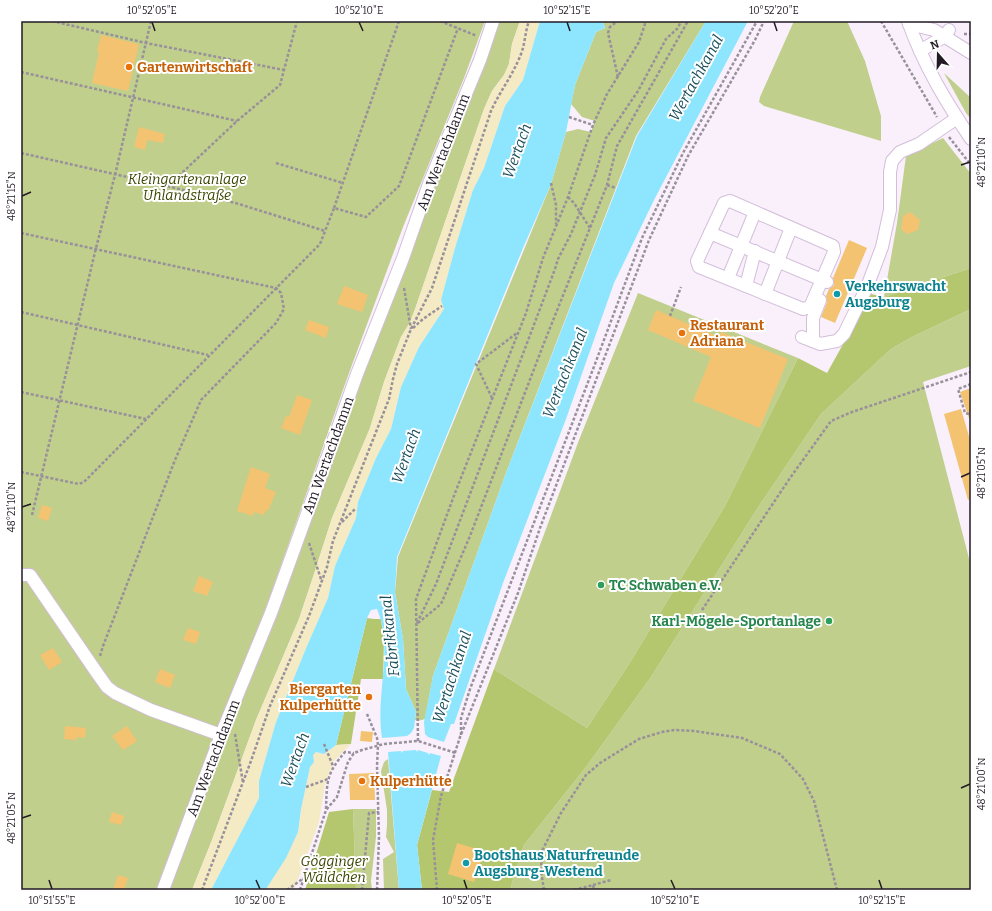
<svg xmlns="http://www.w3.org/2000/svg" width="992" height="911" font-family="Bitter,serif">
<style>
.green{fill:#c0cf8b}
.forest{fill:#b4c76f}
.sand{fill:#f4eac4}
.water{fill:#8de6fe}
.building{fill:#f3c371}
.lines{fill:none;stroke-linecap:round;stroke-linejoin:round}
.minor-casing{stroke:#d3beda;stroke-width:14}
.path{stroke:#98909b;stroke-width:2.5;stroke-dasharray:3 2;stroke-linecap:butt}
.minor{stroke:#fff;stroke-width:12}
.ticks{fill:none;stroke:#221a24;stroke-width:1.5}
.food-dot{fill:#e8710a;stroke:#fff;stroke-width:1.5}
.culture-dot{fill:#0f9aa8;stroke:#fff;stroke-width:1.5}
.leisure-dot{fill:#2e9e5b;stroke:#fff;stroke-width:1.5}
.labels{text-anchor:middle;stroke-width:4;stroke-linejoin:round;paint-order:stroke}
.food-label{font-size:14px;font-weight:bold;fill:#c56008;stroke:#fff;text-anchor:start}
.street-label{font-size:14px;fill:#221a24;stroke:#fff}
.park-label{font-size:14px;font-style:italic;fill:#3b4500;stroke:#fff}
.culture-label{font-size:14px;font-weight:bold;fill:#0d838f;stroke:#fff;text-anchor:start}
.leisure-label{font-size:14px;font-weight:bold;fill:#27864d;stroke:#fff;text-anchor:start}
.water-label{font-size:15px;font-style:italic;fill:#1a4e5b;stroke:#fff}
.neatline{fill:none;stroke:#221a24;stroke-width:1.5}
.ticks-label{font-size:10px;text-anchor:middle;fill:#221a24}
</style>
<rect width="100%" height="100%" fill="#f9f0fc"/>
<!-- green -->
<g class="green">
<polygon points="21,21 485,21 464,78 403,227 349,373 267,605 213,740 156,890 21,890"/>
<polygon points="498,21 520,21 512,44 509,64 504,75 492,91 484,109 414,312 409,324 401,337 384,382 370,428 332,518 314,574 299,619 256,720 212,840 192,890 167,890 360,376"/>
<polygon points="603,21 706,21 636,136 506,473 433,676 425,719 418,721 415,720 416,712 406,689 403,639 395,592 398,557 551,184 566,132 578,129 591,132 595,121 582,117 571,104 575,85 596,32 605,28"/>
<polygon points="794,21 847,21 865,61 881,116 881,141 764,106 759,102 760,97"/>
<polygon points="944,73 971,98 971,119 966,113"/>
<polygon points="943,138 971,174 971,268 884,297 897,223 906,156"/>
<polygon points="638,293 798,358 725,506 629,664 587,728 494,669 579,440"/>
<polygon points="971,309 971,366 923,382 971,566 971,890 511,890 512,882 524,845 586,767 651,677 757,509 821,414 891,349 912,337"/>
<polygon points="388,759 399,890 384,890 383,859 394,852 386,837 387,825 387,810 381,771 384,762"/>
<polygon points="353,809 376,809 376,837 371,881 372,890 356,890"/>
</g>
<!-- forest -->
<g class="forest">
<polygon points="971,268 971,309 912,337 891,349 821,414 757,509 651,677 586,767 524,845 512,882 511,890 422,890 417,845 432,790 449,792 494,669 587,728 629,664 725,506 798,358 827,373 871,294 884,297"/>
<polygon points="367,618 374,619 381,619 384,641 383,679 361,679 351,744 336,745"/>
<polygon points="353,809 356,890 305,890 329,812"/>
</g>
<!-- sand -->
<g class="sand">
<polygon points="520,21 540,21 523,80 505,106 484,168 473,190 455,248 441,300 444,309 419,347 401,387 391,429 376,458 358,502 356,518 335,566 328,598 307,646 276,722 259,781 259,798 211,890 192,890 212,840 256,720 299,619 314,574 332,518 370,428 384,382 401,337 409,324 414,312 484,109 492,91 504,75 509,64 512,44"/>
<polygon points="351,744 334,761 325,784 319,822 294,890 265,890 273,878 298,832 301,809 310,767 314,762 313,755 315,752 324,754 336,745"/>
</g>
<!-- water -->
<g class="water">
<path d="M 540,21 L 603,21 L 605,28 L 596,32 L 575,85 L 566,132 L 551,184 L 523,248 L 397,557 L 395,592 L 403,639 L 406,689 L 416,712 L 414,728 L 411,733 L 407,736 L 382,738 C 375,695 394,649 377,609 L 371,610 L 367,618 L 336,745 L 324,754 L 316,752 L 313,755 L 314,762 L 310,767 L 301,809 L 298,832 L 286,858 L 266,889 L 211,890 L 259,798 L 259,781 L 276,722 L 307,646 L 328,598 L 335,566 L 356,518 L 358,502 L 376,458 L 391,429 L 401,387 L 419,347 L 444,309 L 441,300 L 455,248 L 473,190 L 484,168 L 505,106 L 523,80 Z"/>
<polygon points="706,21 748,21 654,200 614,283 566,419 503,583 454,724 451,724 444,742 428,737 425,734 424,722 433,676 506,473 637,136"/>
<polygon points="416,750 417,752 418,750 428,753 429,755 430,753 441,756 417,845 422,890 399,890 388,752 401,751 402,753 403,751"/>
</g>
<!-- building -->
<g class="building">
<polygon points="101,35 139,44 128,91 92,83 99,52 97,51"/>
<polygon points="139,127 165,134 163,143 147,140 145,150 134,147"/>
<polygon points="910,212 920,220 918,230 907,234 901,229 903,216"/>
<polygon points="849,240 867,248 835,323 821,317 827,302 826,296 829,289 834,285 833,278"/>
<polygon points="344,286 368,295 362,312 337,304"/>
<polygon points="656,310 719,337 721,332 788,359 760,428 693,401 711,357 648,330"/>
<polygon points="309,320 329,327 326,338 305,330"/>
<polygon points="971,388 971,418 969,418 960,392"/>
<polygon points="297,395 312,400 300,435 281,428 286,416 289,417"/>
<polygon points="961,409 971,443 971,499 968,500 944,414"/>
<polygon points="251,467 270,474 265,488 276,492 268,511 266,510 264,515 254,512 253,516 237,511"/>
<polygon points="42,505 52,508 48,521 38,518"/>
<polygon points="199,576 213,582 207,596 193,591"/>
<polygon points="188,628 200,632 196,644 183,640"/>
<polygon points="53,648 62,662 49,670 40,655"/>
<polygon points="160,669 175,675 170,688 155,682"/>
<polygon points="65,726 86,728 85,738 77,737 77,740 64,739"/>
<polygon points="127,726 137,741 123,750 112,736"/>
<polygon points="361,731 373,732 372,742 360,741"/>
<polygon points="374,773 375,800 350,800 349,774"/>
<polygon points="112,812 124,816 121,825 109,822"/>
<polygon points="457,843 484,851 474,882 448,874"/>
<polygon points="118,875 128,878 124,890 113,890"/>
</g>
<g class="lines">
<!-- minor casing -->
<g class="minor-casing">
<g id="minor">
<path d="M 908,21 C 923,64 946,102 971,139"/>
<polyline points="909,24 934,30 971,53"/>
<polyline points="920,51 945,36 949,30"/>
<polygon points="730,201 833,246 834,252 810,307 803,309 699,267 697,261 724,203"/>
<polyline points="710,233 827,282"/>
<polyline points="728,278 755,212"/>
<polyline points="746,286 755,251"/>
<polyline points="765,294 791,228"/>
<polyline points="802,337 820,344 837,341 844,334 867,287 882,247 890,210 890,172 892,161 900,152 919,144 957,118"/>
<polyline points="813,341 813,318 820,300"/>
<polyline points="21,575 30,575 97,673 107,687 115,693 151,710 221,735"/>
<polyline points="163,890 221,735 271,613 320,478 357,374 403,258 430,181 480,60 493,21"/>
</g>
</g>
<!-- path -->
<g class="path">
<polyline points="52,21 146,43 284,70"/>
<polyline points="440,21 477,36"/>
<polyline points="881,21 937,117"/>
<polyline points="964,34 971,34"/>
<polyline points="21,72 237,121"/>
<polyline points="618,77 608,33 610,27 618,21"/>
<polyline points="569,117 593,125"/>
<polyline points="949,137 971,165"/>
<polyline points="21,153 167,186 239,204 325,231"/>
<polyline points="276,163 343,183"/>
<polyline points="551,183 556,205 556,224"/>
<polyline points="607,185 616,188"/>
<polyline points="168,186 237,121 280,85 297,21"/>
<polyline points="568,197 574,203 590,228"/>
<polyline points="334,208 399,21"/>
<polyline points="21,233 276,288 281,293 284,309 276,323 201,400 175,460 103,646 100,656"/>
<polyline points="404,288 411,329"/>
<polyline points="21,312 208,355"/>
<polyline points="670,316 681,287"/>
<polyline points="413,328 423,319 442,306"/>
<polyline points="21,392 146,419"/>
<polyline points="492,398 476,364 517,333"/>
<polyline points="969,414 965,413 958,389 971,384"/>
<polyline points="21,472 79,484 84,482 320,244 334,208 366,217 399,186 458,28"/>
<polyline points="32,515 96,248 115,175 151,21"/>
<polyline points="342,522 355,509"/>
<polyline points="309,543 322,582"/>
<polyline points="702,610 790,478 831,421 852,412 971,372"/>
<polyline points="417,623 436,584 555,269 558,259 571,234 595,175 606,138 638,91 666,39 678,28 681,21"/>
<polyline points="418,623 441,604 470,536 544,343 590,228 607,185 617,146 688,21"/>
<polyline points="367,714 377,738 378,745 377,766 379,837 377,890"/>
<polyline points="235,734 243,783"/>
<polyline points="461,735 461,718 470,689 595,364 642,238 683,153 757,21"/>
<polyline points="418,741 416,599 455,493 526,313 543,258 568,197 593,125 607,94 639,42 646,21"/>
<polyline points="324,744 333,766"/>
<polyline points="306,787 328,779"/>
<path d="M 326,809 C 327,781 326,774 345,752 L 354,753"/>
<polyline points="593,885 611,880"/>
<path d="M 202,890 L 251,761 L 270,706 L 309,616 L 327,567 L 333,541 L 389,399 L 393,379 L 397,364 L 411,329 L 432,288 L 491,111 C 500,91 513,75 521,54 C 525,44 525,32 529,21"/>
<polyline points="287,890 304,878"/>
<polyline points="300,890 326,810 337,797 348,762 354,753 362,750 384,744 418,741 456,753"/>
<polyline points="362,890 369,813 379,812"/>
<polyline points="437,890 433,840 441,796 460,737 518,593 540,528 649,240 688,156 755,40 764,21"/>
<polyline points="544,890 541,871 542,851 561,813 586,775 600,763 639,739 662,732 674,730 694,731 742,738 780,754 803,779 814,801 837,890"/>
<polyline points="574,890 593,885 594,890"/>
</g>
<!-- minor -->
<use href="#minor" class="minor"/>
</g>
<!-- ticks -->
<path class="ticks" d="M 152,22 L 155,31M 359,22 L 363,31M 567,22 L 570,31M 774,22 L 777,31M 961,165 L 970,162M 22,196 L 31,192M 961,477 L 970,473M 22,507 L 31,504M 961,788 L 970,784M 22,818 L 31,815M 49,880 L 52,889M 256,880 L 260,889M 464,880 L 467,889M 671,880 L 675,889M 879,880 L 882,889"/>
<!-- markers -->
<g class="food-dot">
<circle cx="129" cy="67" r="4"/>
<circle cx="682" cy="333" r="4"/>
<circle cx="369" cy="697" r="4"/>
<circle cx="362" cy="781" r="4"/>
</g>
<g class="culture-dot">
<circle cx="837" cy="294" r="4"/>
<circle cx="466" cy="863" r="4"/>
</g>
<g class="leisure-dot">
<circle cx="601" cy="585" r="4"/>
<circle cx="829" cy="621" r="4"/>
</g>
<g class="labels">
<!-- food labels -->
<g class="food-label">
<text x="137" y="72">Gartenwirtschaft</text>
<text x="690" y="330">Restaurant<tspan x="690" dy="16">Adriana</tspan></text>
<text x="361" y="694" text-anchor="end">Biergarten<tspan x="361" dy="16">Kulperhütte</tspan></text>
<text x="370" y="786">Kulperhütte</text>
</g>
<!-- street labels -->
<g class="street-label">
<text transform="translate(443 152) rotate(-69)" y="5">Am Wertachdamm</text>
<text transform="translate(328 455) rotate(-70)" y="5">Am Wertachdamm</text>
<text transform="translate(213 758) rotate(-69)" y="5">Am Wertachdamm</text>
</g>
<!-- park labels -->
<g class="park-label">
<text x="187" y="184">Kleingartenanlage<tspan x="187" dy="16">Uhlandstraße</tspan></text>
<text x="334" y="866">Gögginger<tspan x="334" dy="16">Wäldchen</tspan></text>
</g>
<!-- culture labels -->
<g class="culture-label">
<text x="845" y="291">Verkehrswacht<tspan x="845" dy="16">Augsburg</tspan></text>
<text x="474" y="860">Bootshaus Naturfreunde<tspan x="474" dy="16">Augsburg-Westend</tspan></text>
</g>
<!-- leisure labels -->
<g class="leisure-label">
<text x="609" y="590">TC Schwaben e.V.</text>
<text x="821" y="626" text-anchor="end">Karl-Mögele-Sportanlage</text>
</g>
<!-- water labels -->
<g class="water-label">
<text transform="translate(696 78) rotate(-61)" y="5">Wertachkanal</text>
<text transform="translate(517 151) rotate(-70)" y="5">Wertach</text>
<text transform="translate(565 373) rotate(-68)" y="5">Wertachkanal</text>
<text transform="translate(406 456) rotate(-70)" y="5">Wertach</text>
<text transform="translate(390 636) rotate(-96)" y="5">Fabrikkanal</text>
<text transform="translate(452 677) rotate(-72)" y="5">Wertachkanal</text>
<text transform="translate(295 760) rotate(-70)" y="5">Wertach</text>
</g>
</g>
<!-- border -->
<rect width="992" height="911" fill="none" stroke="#ffffff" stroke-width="44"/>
<!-- north arrow -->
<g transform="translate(938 54) rotate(340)" stroke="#ffffff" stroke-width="3" paint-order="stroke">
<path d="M0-3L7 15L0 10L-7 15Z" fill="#221a24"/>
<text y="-6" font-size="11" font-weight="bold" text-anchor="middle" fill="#221a24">N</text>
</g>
<rect x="22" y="22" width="948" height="867" class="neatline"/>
<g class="ticks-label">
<text x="152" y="14">10°52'05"E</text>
<text x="359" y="14">10°52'10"E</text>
<text x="567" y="14">10°52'15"E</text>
<text x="774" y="14">10°52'20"E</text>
<text transform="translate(981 162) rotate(-90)" y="4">48°21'10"N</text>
<text transform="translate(11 196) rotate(-90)" y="4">48°21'15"N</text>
<text transform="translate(981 473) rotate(-90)" y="4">48°21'05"N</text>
<text transform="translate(11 507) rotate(-90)" y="4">48°21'10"N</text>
<text transform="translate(981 784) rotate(-90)" y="4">48°21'00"N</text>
<text transform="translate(11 818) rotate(-90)" y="4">48°21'05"N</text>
<text x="52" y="904">10°51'55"E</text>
<text x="260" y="904">10°52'00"E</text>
<text x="467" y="904">10°52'05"E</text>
<text x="675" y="904">10°52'10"E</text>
<text x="882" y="904">10°52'15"E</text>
</g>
</svg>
